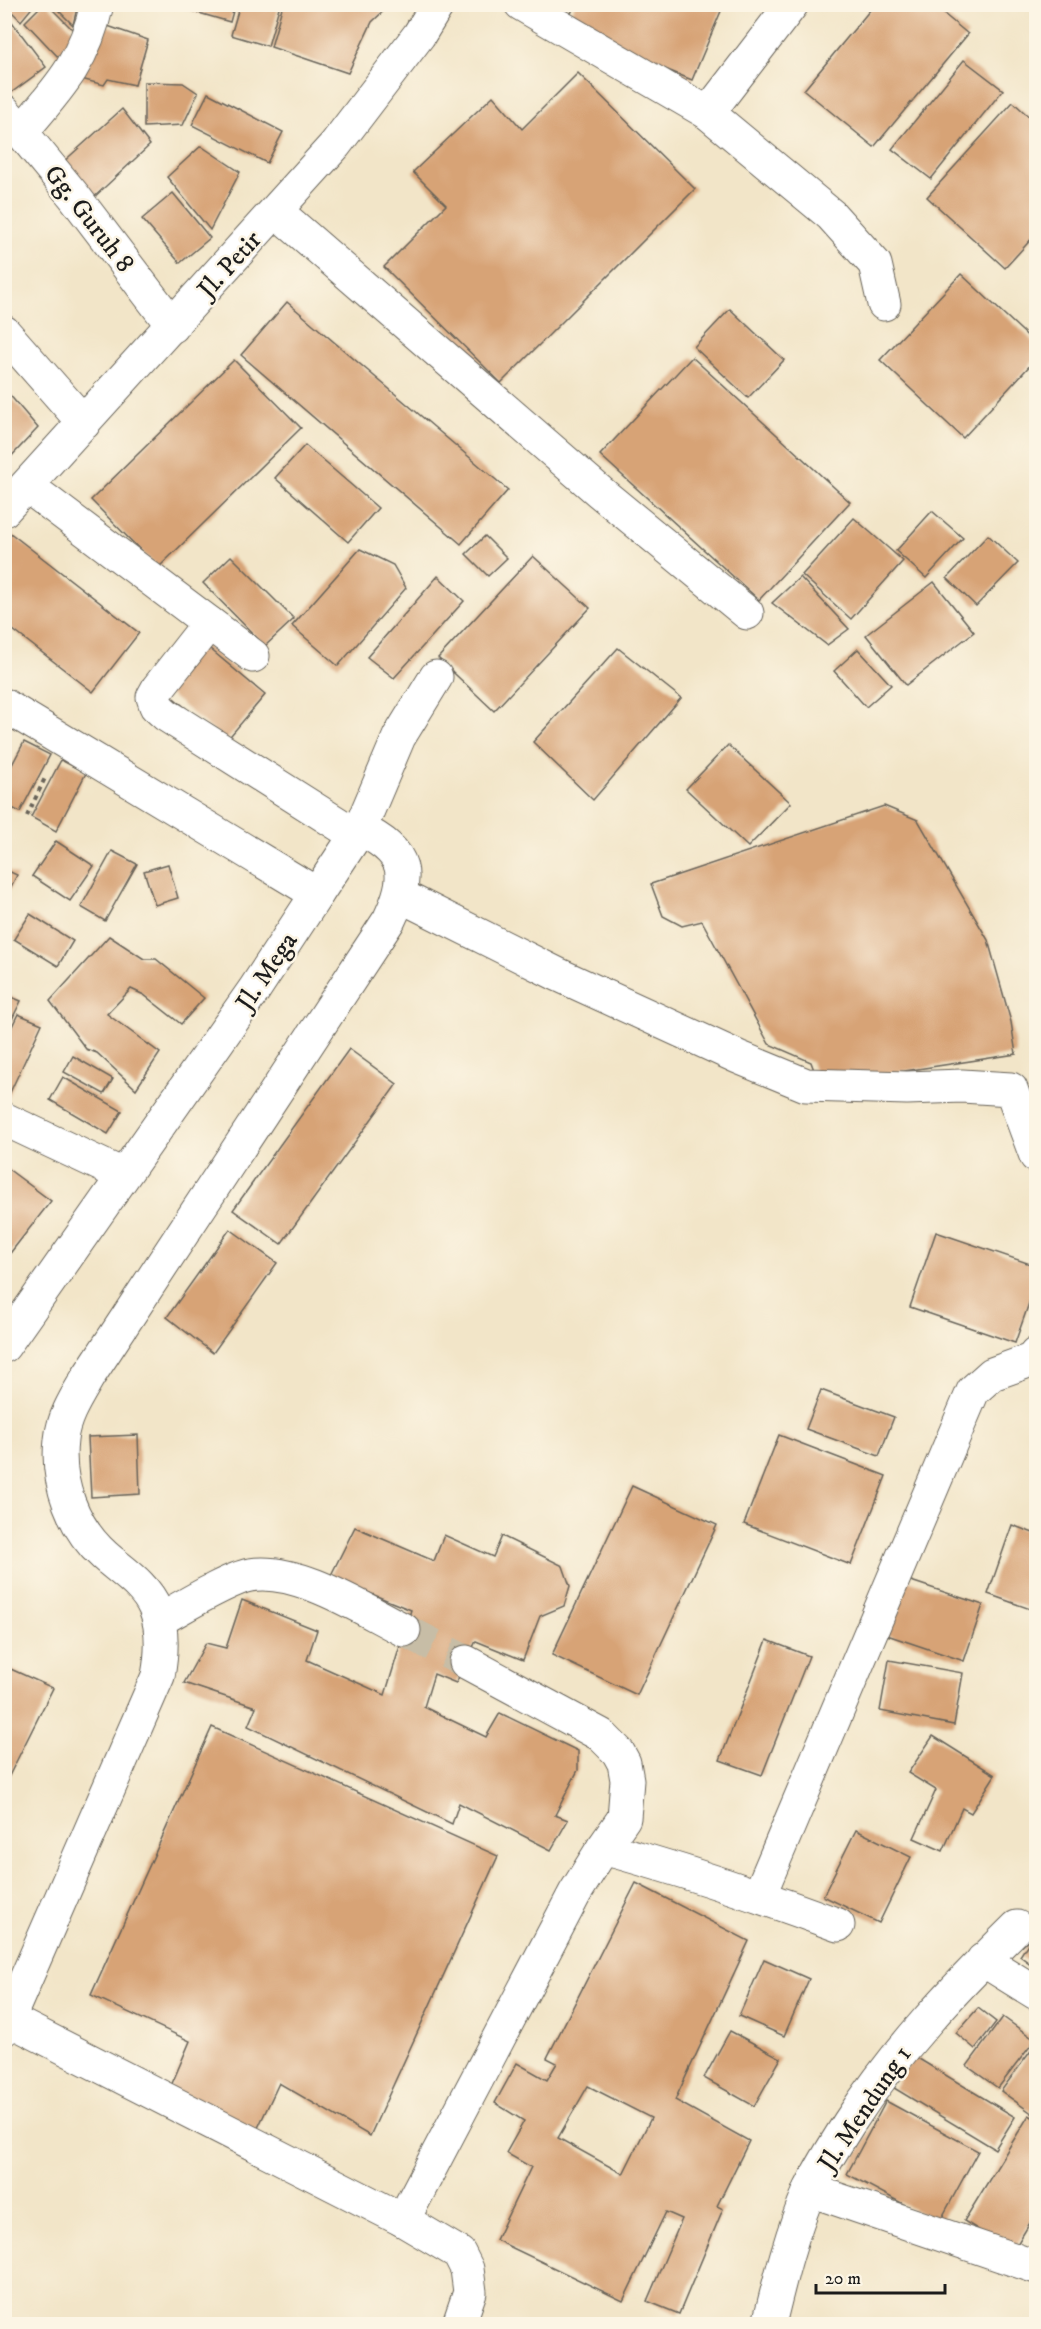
<svg xmlns="http://www.w3.org/2000/svg" width="1041" height="2329" font-family="'IM FELL DW Pica',serif">
<style>
.building{fill:#d7a376;fill-rule:evenodd}
.lines{fill:none;stroke-linecap:round;stroke-linejoin:round}
.minor-tunnel{stroke:#c7bda6;stroke-width:33;stroke-dasharray:33 16;stroke-linecap:butt}
.minor-casing{stroke:#676258;stroke-width:35}
.major-casing{stroke:#676258;stroke-width:35}
.path{stroke:#676258;stroke-width:4;stroke-dasharray:4.5 4.5;stroke-linecap:butt}
.minor{stroke:#fff;stroke-width:33}
.major{stroke:#fff;stroke-width:33}
.labels{text-anchor:middle;stroke-width:5;stroke-linejoin:round;paint-order:stroke}
.street-label{font-size:26px;fill:#1c1c1c;stroke:#fcf5e5}
</style>
<rect width="100%" height="100%" fill="#fcf5e5"/>
<filter id="ink" filterUnits="userSpaceOnUse"><feTurbulence type="fractalNoise" baseFrequency=".0167" numOctaves="2"/><feDisplacementMap in="SourceGraphic" scale="12" xChannelSelector="R" yChannelSelector="G"/><feConvolveMatrix kernelMatrix="1 2 1 2 8 2 1 2 1" color-interpolation-filters="sRGB"/></filter>
<filter id="wash" filterUnits="userSpaceOnUse"><feTurbulence type="fractalNoise" baseFrequency=".008" numOctaves="4" result="noise"/><feDisplacementMap in="SourceGraphic" scale="24" xChannelSelector="R" yChannelSelector="G"/><feGaussianBlur stdDeviation="1.35" result="paint"/><feColorMatrix in="noise" values="0 0 0 0 0 0 0 0 0 0 0 0 0 0 0 0 0 1.4 0 .05"/><feComposite in="paint" operator="in"/></filter>
<g filter="url(#wash)">
<rect width="100%" height="100%" fill="#f2e5c8"/>
<g id="blocks">
<!-- building -->
<g class="building">
<polygon points="4,4 35,4 21,21"/>
<polygon points="43,4 47,4 77,34 61,60 25,22"/>
<polygon points="52,4 78,4 73,25"/>
<polygon points="186,4 235,4 230,22 185,9"/>
<polygon points="240,4 280,4 268,46 231,35"/>
<polygon points="283,4 391,4 372,22 348,73 271,47"/>
<polygon points="575,4 724,4 692,80 565,28"/>
<polygon points="875,4 932,4 968,34 874,147 804,90"/>
<polygon points="12,22 46,67 4,98 4,27"/>
<polygon points="99,23 148,40 135,85 108,79 104,85 81,79"/>
<polygon points="964,60 1003,90 931,179 892,149"/>
<polygon points="578,73 695,189 501,383 384,267 446,205 413,172 493,96 522,129"/>
<polygon points="144,82 183,83 198,93 183,125 144,127"/>
<polygon points="208,93 283,132 267,163 192,125"/>
<polygon points="1013,102 1036,123 1036,234 1005,268 927,197"/>
<polygon points="122,109 150,145 90,201 61,164"/>
<polygon points="201,146 240,172 210,230 167,177"/>
<polygon points="173,193 210,238 180,263 142,219"/>
<polygon points="961,274 1036,344 1036,359 963,438 880,360"/>
<polygon points="287,302 508,490 461,544 241,355"/>
<polygon points="730,309 784,360 748,398 694,347"/>
<polygon points="692,357 850,502 759,600 600,455"/>
<polygon points="234,360 301,428 158,568 91,500"/>
<polygon points="8,393 38,428 4,464 4,396"/>
<polygon points="305,445 378,508 348,542 275,478"/>
<polygon points="932,511 963,538 926,578 896,551"/>
<polygon points="854,518 903,561 851,619 802,575"/>
<polygon points="9,532 139,633 93,692 4,623 4,537"/>
<polygon points="988,535 1018,563 976,606 947,578"/>
<polygon points="485,536 507,558 488,576 466,554"/>
<polygon points="360,549 393,565 406,588 338,666 292,626"/>
<polygon points="231,556 294,619 265,646 203,583"/>
<polygon points="533,556 590,608 494,711 438,658"/>
<polygon points="438,576 464,601 394,678 367,657"/>
<polygon points="800,577 849,629 827,645 772,603"/>
<polygon points="934,582 974,632 906,685 866,635"/>
<polygon points="203,643 265,695 226,741 164,690"/>
<polygon points="618,648 681,698 593,800 533,742"/>
<polygon points="858,649 891,685 866,707 834,671"/>
<polygon points="24,742 50,755 20,812 4,804 4,780"/>
<polygon points="728,745 791,803 748,847 686,789"/>
<polygon points="61,760 86,773 56,831 31,817"/>
<polygon points="884,806 918,820 988,940 1011,1022 1016,1054 819,1084 811,1062 769,1044 702,921 682,926 663,916 651,884"/>
<polygon points="56,841 94,866 70,901 32,876"/>
<polygon points="112,851 137,864 105,921 81,907"/>
<polygon points="168,864 178,898 155,905 144,871"/>
<polygon points="4,869 17,875 4,900"/>
<polygon points="30,914 73,941 58,966 14,939"/>
<polygon points="109,936 144,959 156,959 204,998 181,1024 144,995 131,989 107,1014 160,1053 136,1089 97,1053 86,1049 50,1001"/>
<polygon points="4,994 21,1001 4,1035"/>
<polygon points="18,1014 42,1024 7,1099 4,1097 4,1043"/>
<polygon points="349,1049 397,1084 281,1244 233,1210"/>
<polygon points="73,1056 113,1079 104,1094 64,1072"/>
<polygon points="63,1077 122,1111 108,1134 50,1100"/>
<polygon points="4,1166 51,1201 4,1261"/>
<polygon points="230,1229 277,1263 213,1353 167,1317"/>
<polygon points="936,1232 1036,1266 1036,1283 1015,1343 910,1307"/>
<polygon points="821,1390 894,1417 879,1456 806,1429"/>
<polygon points="138,1435 140,1494 91,1497 88,1437"/>
<polygon points="779,1435 886,1476 851,1565 744,1524"/>
<polygon points="632,1486 717,1525 637,1695 552,1655"/>
<polygon points="1012,1525 1036,1534 1036,1611 988,1594"/>
<polygon points="355,1527 434,1561 444,1535 493,1557 502,1536 563,1566 570,1586 564,1606 540,1616 523,1660 476,1641 456,1683 434,1674 424,1707 486,1737 500,1713 578,1751 578,1770 555,1815 568,1820 551,1850 459,1803 452,1824 248,1726 256,1707 184,1683 206,1643 226,1648 242,1600 317,1630 307,1660 385,1695 411,1610 330,1577"/>
<polygon points="902,1578 983,1605 964,1661 884,1634"/>
<polygon points="767,1640 809,1656 762,1775 720,1760"/>
<polygon points="889,1660 963,1673 954,1725 880,1711"/>
<polygon points="4,1666 53,1688 4,1786"/>
<polygon points="212,1727 498,1856 370,2136 279,2083 256,2132 168,2093 190,2041 91,1995"/>
<polygon points="933,1736 995,1775 971,1813 962,1808 943,1851 914,1838 936,1790 908,1773"/>
<polygon points="856,1830 911,1857 879,1923 823,1896"/>
<path d="M 636,1883 L 749,1941 L 675,2100 L 749,2141 L 717,2206 L 723,2209 L 679,2314 L 647,2301 L 682,2219 L 666,2212 L 623,2301 L 496,2240 L 531,2167 L 506,2153 L 524,2121 L 495,2103 L 517,2063 L 547,2080 L 557,2063 L 547,2058 ZM 588,2086 L 651,2118 L 623,2174 L 558,2138 Z"/>
<polygon points="1036,1931 1036,1968 1020,1956"/>
<polygon points="764,1959 809,1979 784,2036 739,2016"/>
<polygon points="978,2008 996,2022 975,2049 956,2033"/>
<polygon points="1003,2017 1035,2040 998,2088 967,2066"/>
<polygon points="730,2031 781,2058 754,2106 704,2078"/>
<polygon points="1036,2044 1036,2109 1033,2114 1001,2091"/>
<polygon points="914,2056 1015,2117 995,2149 894,2088"/>
<polygon points="886,2101 978,2151 939,2223 847,2174"/>
<polygon points="1029,2115 1036,2119 1036,2213 1013,2251 964,2221"/>
</g>
</g>
</g>
<g filter="url(#ink)">
<use href="#blocks" fill-opacity="0" stroke="#676258" stroke-width="1.5"/>
<g class="lines">
<!-- minor-tunnel -->
<polyline class="minor-tunnel" points="404,1630 466,1662"/>
<!-- minor casing -->
<g class="minor-casing">
<g id="minor">
<polyline points="521,4 708,113 831,215 875,264 884,304"/>
<polyline points="4,111 74,196 173,326"/>
<polyline points="708,113 792,4"/>
<path d="M 22,131 C 58,89 85,61 97,4"/>
<polyline points="276,211 600,492 747,613"/>
<polyline points="4,332 84,423"/>
<polyline points="27,486 253,656"/>
<polyline points="209,623 158,688 153,697 156,706 166,715 357,836"/>
<polyline points="4,705 317,894 254,990 4,1346"/>
<polyline points="317,894 360,829 399,737 436,677"/>
<polyline points="401,896 557,974 738,1057 806,1085 907,1088 962,1086 1011,1089 1036,1156"/>
<polyline points="4,1119 123,1175"/>
<path d="M 159,1620 C 181,1608 228,1579 250,1575 C 298,1567 362,1609 404,1630"/>
<polyline points="466,1662 601,1735 618,1752 624,1763 627,1780 624,1818 603,1848"/>
<polyline points="759,1896 973,1391 992,1374 1031,1360 1036,1354"/>
<polyline points="983,1960 1036,1993"/>
<polyline points="4,2017 403,2220 459,2253 467,2269 470,2292 459,2324"/>
<path d="M 4,2029 L 158,1676 C 162,1654 164,1630 155,1608 C 145,1585 123,1572 105,1556 C 73,1528 56,1482 61,1440 C 63,1417 77,1396 88,1377 L 389,920 C 411,874 408,853 360,829"/>
<polyline points="810,2190 1036,2267"/>
<path d="M 403,2220 L 575,1893 L 603,1848 C 683,1870 760,1896 838,1925"/>
<path d="M 769,2324 C 780,2279 791,2233 810,2190 C 821,2167 835,2145 849,2123 C 896,2050 955,1988 1017,1927"/>
</g>
</g>
<!-- major casing -->
<g class="major-casing">
<polyline id="major" points="4,510 335,145 419,35 438,4"/>
</g>
<!-- path -->
<polyline class="path" points="27,816 46,776"/>
<!-- minor -->
<use href="#minor" class="minor"/>
<!-- major -->
<use href="#major" class="major"/>
</g>
</g>
<g class="labels">
<!-- street labels -->
<g class="street-label">
<text transform="translate(90 218) rotate(52)" y="9">Gg. Guruh 8</text>
<text transform="translate(229 264) rotate(-48)" y="9">Jl. Petir</text>
<text transform="translate(266 971) rotate(-56)" y="9">Jl. Mega</text>
<text transform="translate(864 2108) rotate(-56)" y="9">Jl. Mendung 1</text>
</g>
</g>
<!-- margin -->
<rect width="1041" height="2329" fill="none" stroke="#fcf5e5" stroke-width="24"/>
<!-- scale -->
<path d="M816 2284v9h129v-9" fill="none" stroke="#1c1c1c" stroke-width="3"/>
<text x="825" y="2284" font-size="18" fill="#1c1c1c" stroke="#fcf5e5" stroke-width="4.5" paint-order="stroke">20 m</text>
</svg>
